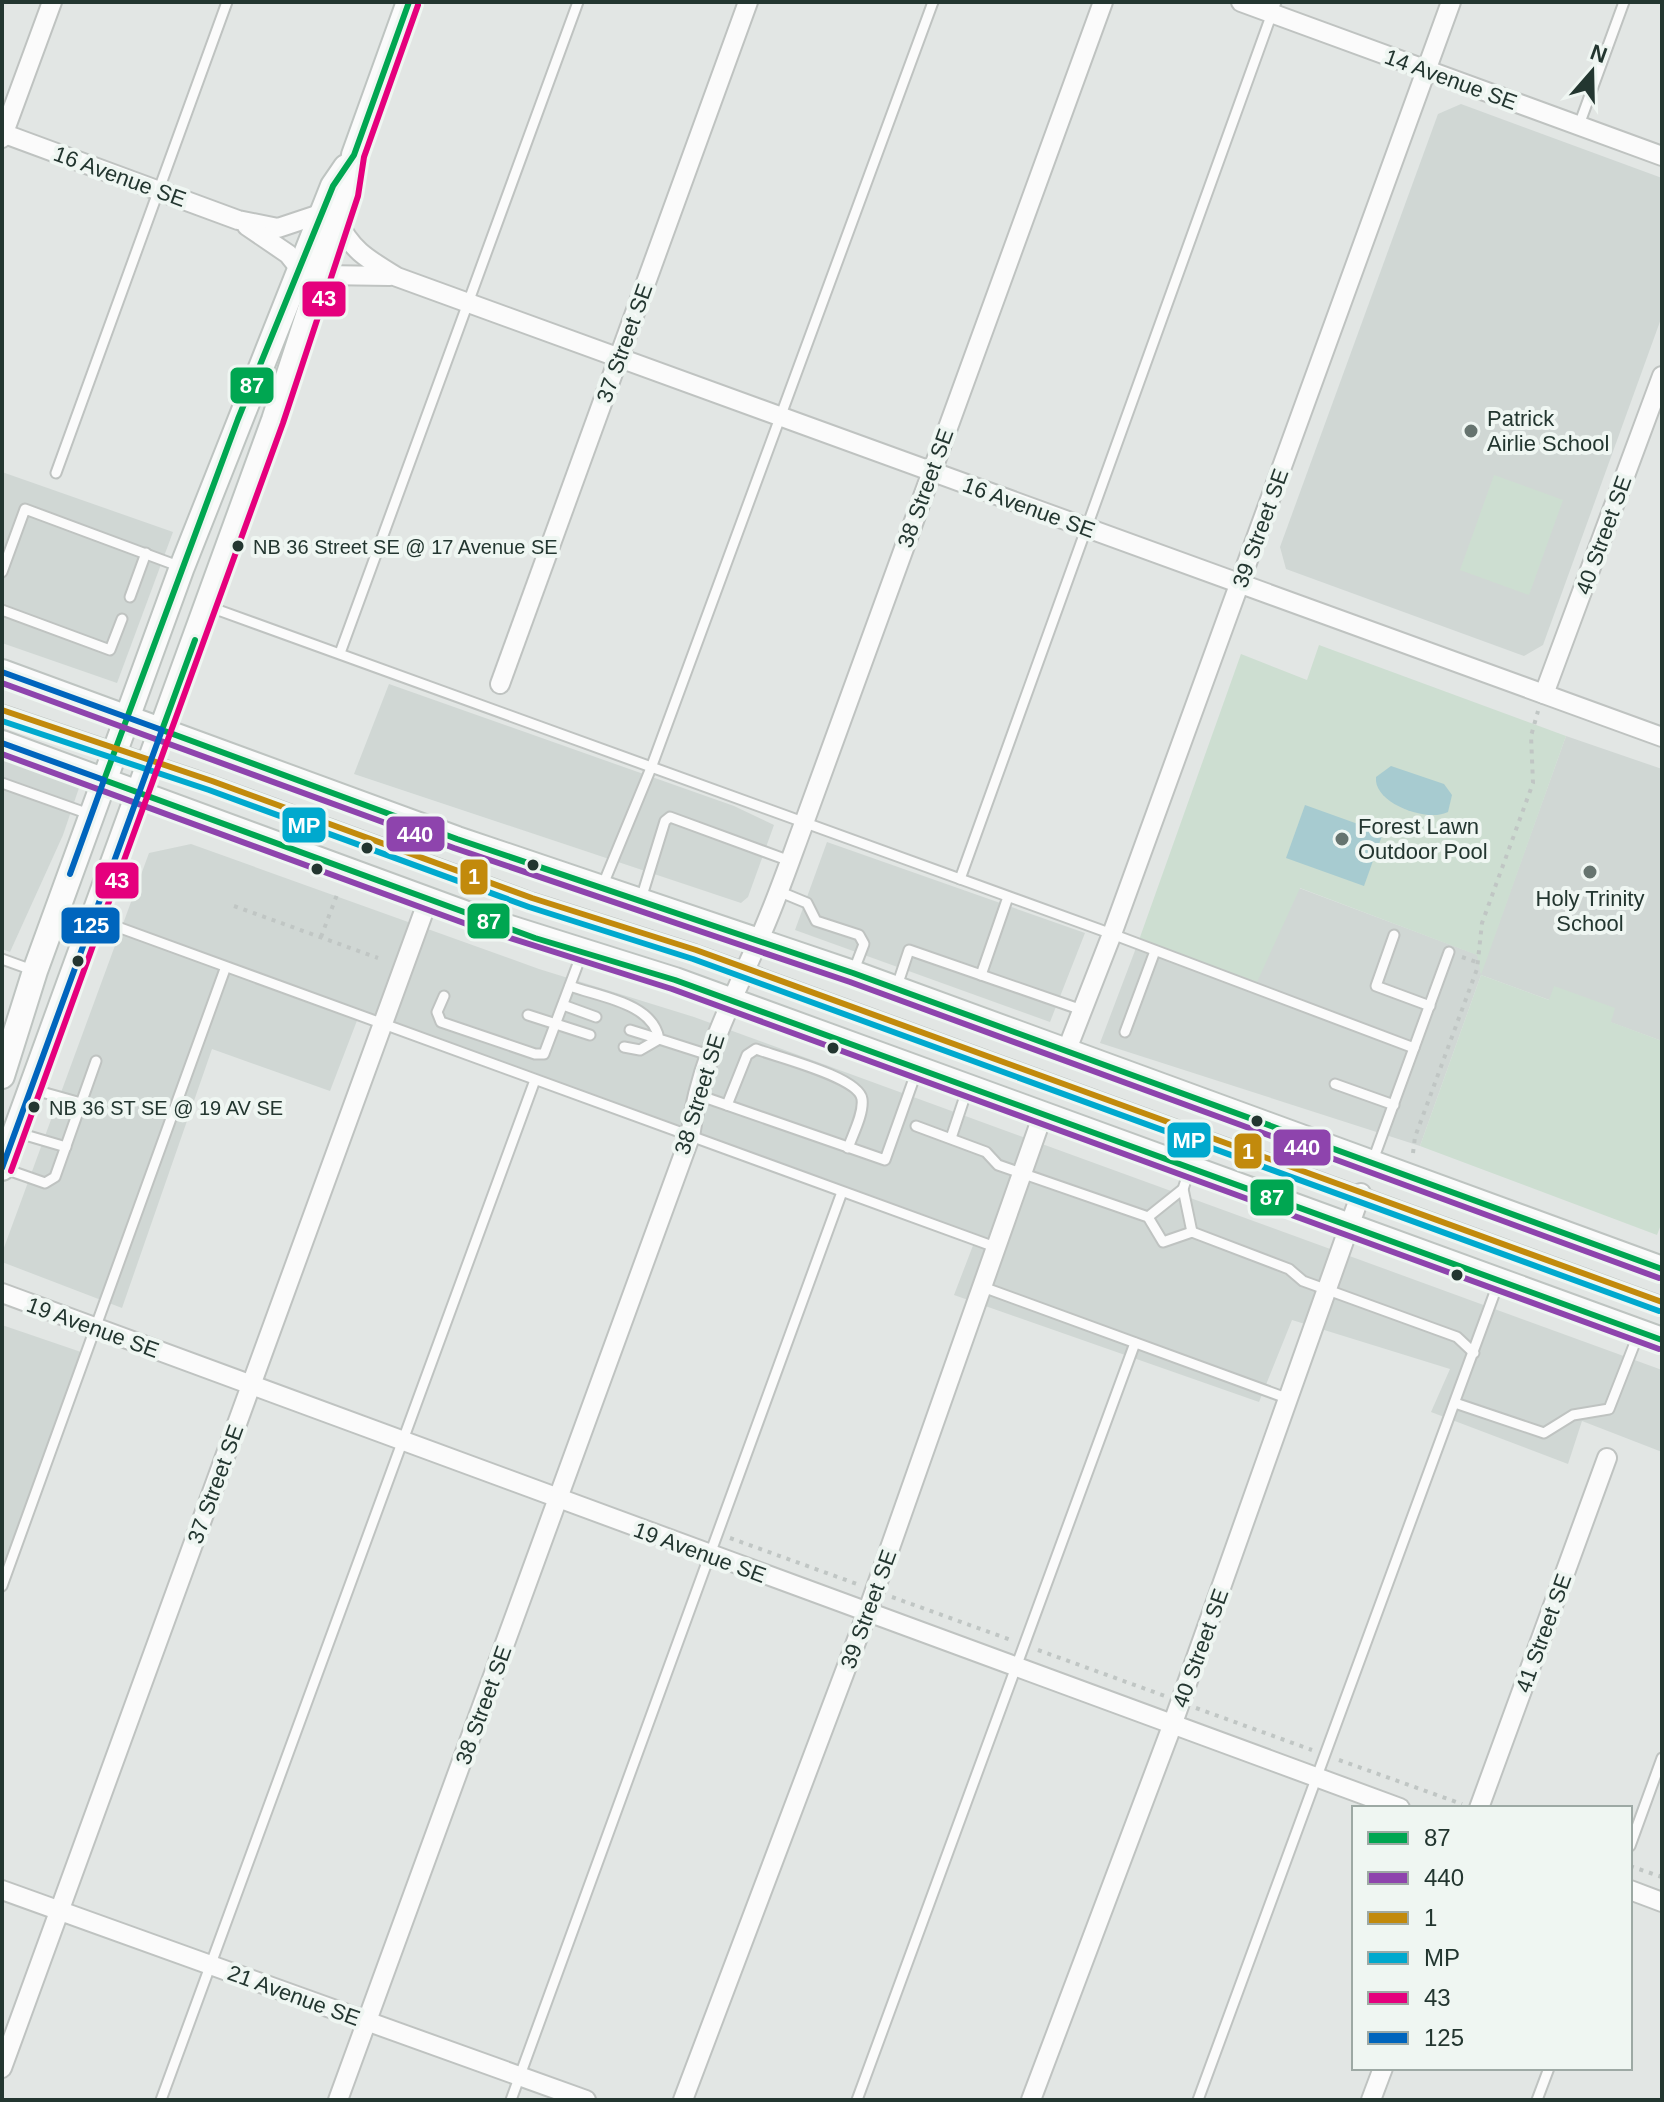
<svg xmlns="http://www.w3.org/2000/svg" width="1664" height="2102" font-family="Arial,sans-serif">
<style>
.built{fill:#d0d7d4}
.green{fill:#cdded1}
.water{fill:#a7cbd0}
.lines{fill:none;stroke-linecap:round;stroke-linejoin:round}
.lane-casing{stroke:#bfc3c1;stroke-width:13}
.street-casing{stroke:#bfc3c1;stroke-width:22}
.secondary-casing{stroke:#bec4c1;stroke-width:28}
.path{stroke:#c0c6c4;stroke-width:4;stroke-dasharray:4 6;stroke-linecap:butt}
.lane{stroke:#fbfbfb;stroke-width:9}
.street{stroke:#fbfbfb;stroke-width:18}
.secondary{stroke:#fbfbfb;stroke-width:24}
.bus-1-casing{stroke:#eff6f2;stroke-width:12}
.bus-2-casing{stroke:#eff6f2;stroke-width:12}
.bus-3-casing{stroke:#eff6f2;stroke-width:12}
.bus-4-casing{stroke:#eff6f2;stroke-width:12}
.bus-5-casing{stroke:#eff6f2;stroke-width:12}
.bus-6-casing{stroke:#eff6f2;stroke-width:12}
.bus-1{stroke:#00a651;stroke-width:6}
.bus-2{stroke:#8e44ad;stroke-width:6}
.bus-3{stroke:#c28a0c;stroke-width:6}
.bus-4{stroke:#00a9ce;stroke-width:6}
.bus-5{stroke:#e5007d;stroke-width:6}
.bus-6{stroke:#0065bd;stroke-width:6}
.poi-dot{fill:#66746f;stroke:#eff6f2;stroke-width:3}
.bus-dot{fill:#233630;stroke:#eff6f2;stroke-width:3}
.labels{text-anchor:middle;stroke-width:8;stroke-linejoin:round;paint-order:stroke}
.bus-label{font-size:20px;fill:#233630;stroke:#eff6f2;text-anchor:start}
.street-label{font-size:22px;fill:#233630;stroke:#eff6f2}
.poi-label{font-size:22px;fill:#233630;stroke:#eff6f2;text-anchor:start}
.line-badge{stroke:#eff6f2;stroke-width:3}
.badge-label{font-size:22px;text-anchor:middle;font-weight:bold;fill:#fff}
</style>
<rect width="100%" height="100%" fill="#e2e6e4"/>
<!-- built -->
<g class="built">
<polygon points="1461,104 1662,178 1662,316 1543,645 1524,656 1286,569 1280,547 1438,114"/>
<polygon points="2,472 173,532 117,683 2,643"/>
<polygon points="389,684 734,806 774,825 748,897 741,903 354,774"/>
<polygon points="1566,736 1662,769 1662,1041 1481,975 1420,1146 1100,1043 1139,940 1299,888 1478,955 1481,973"/>
<polygon points="2,755 81,782 63,835 10,952 2,949"/>
<polygon points="827,842 1085,933 1050,1022 795,930"/>
<polygon points="191,844 539,969 694,1017 1662,1370 1662,1452 1582,1421 1568,1464 1431,1412 1450,1369 1292,1320 1259,1402 954,1295 977,1235 358,1018 330,1091 212,1049 122,1308 2,1262 2,1253 149,853"/>
<polygon points="2,1325 81,1352 2,1572"/>
</g>
<!-- green -->
<g class="green">
<polygon points="1494,475 1563,500 1529,595 1460,570"/>
<polygon points="1319,645 1566,736 1481,975 1549,1000 1554,986 1615,1008 1611,1022 1662,1041 1662,1222 1657,1235 1420,1146 1481,975 1477,955 1300,888 1257,982 1139,940 1241,654 1307,680"/>
</g>
<!-- water -->
<g class="water">
<path d="M 1391,766 L 1444,784 L 1452,795 L 1448,812 C 1427,823 1373,803 1376,777 Z"/>
<polygon points="1305,805 1383,833 1364,886 1286,858"/>
</g>
<g class="lines">
<!-- lane casing -->
<g class="lane-casing">
<g id="lane">
<polyline points="1579,125 1624,2"/>
<polyline points="56,473 227,2"/>
<polyline points="2,572 25,509 181,567"/>
<polyline points="130,597 146,553"/>
<polyline points="207,606 1112,934 1414,1048"/>
<polyline points="2,610 110,650 122,619"/>
<polyline points="340,653 578,2"/>
<polyline points="2,710 212,781 532,898 696,950 1662,1302"/>
<polyline points="2,783 89,814"/>
<polyline points="960,879 1276,2"/>
<polyline points="602,887 651,768 933,2"/>
<polyline points="778,891 807,903 816,921 859,935 864,944 854,970"/>
<polyline points="641,899 665,821 670,817 790,861"/>
<polyline points="93,918 995,1247"/>
<polyline points="1394,935 1376,986 1430,1006"/>
<polyline points="2,959 35,971"/>
<polyline points="981,975 1008,897"/>
<path d="M 570,986 C 600,997 653,1003 659,1039 L 709,1055"/>
<polyline points="896,989 909,950 1082,1010"/>
<polyline points="444,996 437,1012 441,1022 535,1054 544,1054 582,953"/>
<polyline points="563,1005 596,1017"/>
<polyline points="528,1015 590,1035"/>
<polyline points="630,1030 659,1039"/>
<polyline points="1125,1032 1155,951"/>
<polyline points="624,1047 640,1050 659,1039"/>
<polyline points="1335,1084 1394,1105"/>
<polyline points="31,1089 81,1103"/>
<polyline points="698,1095 885,1160 917,1070"/>
<path d="M 727,1105 L 747,1055 L 756,1049 C 777,1057 859,1077 862,1099 C 864,1113 853,1134 848,1148"/>
<polyline points="916,1126 986,1152 998,1165 1148,1217 1163,1242 1192,1232 1289,1269 1303,1281 1457,1337 1474,1353"/>
<polyline points="15,1132 66,1147"/>
<polyline points="951,1138 968,1087"/>
<polyline points="1372,1163 1449,952"/>
<polyline points="5,1169 45,1183 55,1177 96,1061"/>
<polyline points="1183,1189 1192,1232"/>
<polyline points="1148,1217 1183,1189 1189,1171"/>
<polyline points="980,1286 1289,1399"/>
<polyline points="1455,1403 1544,1433 1573,1415 1609,1409 1638,1335"/>
<polyline points="2,1586 225,969"/>
<polyline points="1630,1846 1662,1758"/>
<polyline points="161,2100 535,1080"/>
<polyline points="511,2100 842,1192"/>
<polyline points="857,2100 1135,1343"/>
<polyline points="1198,2100 1499,1281"/>
<polyline points="1537,2100 1549,2068"/>
</g>
</g>
<!-- street casing -->
<g class="street-casing">
<g id="street">
<polyline points="1241,2 1662,156"/>
<polyline points="2,133 238,220 278,228 323,213"/>
<polyline points="2,138 52,2"/>
<path d="M 338,221 C 350,250 371,261 397,277 L 1662,737"/>
<polyline points="247,226 288,254 299,268"/>
<polyline points="322,275 390,276"/>
<polyline points="500,684 748,2"/>
<polyline points="1544,694 1662,376"/>
<polyline points="1066,1052 1112,934 1451,2"/>
<polyline points="2,1293 1400,1808"/>
<polyline points="1479,1808 1607,1458"/>
<polyline points="2,1890 586,2100"/>
<polyline points="1630,1890 1662,1902"/>
<polyline points="2,2068 428,900"/>
<path d="M 338,2100 L 690,1137 C 699,1062 734,997 764,928 C 779,893 791,858 804,823 L 1103,2"/>
<polyline points="683,2100 867,1613 1043,1114"/>
<polyline points="1031,2100 1169,1734 1361,1193"/>
<polyline points="1371,2100 1383,2068"/>
</g>
</g>
<!-- secondary casing -->
<g class="secondary-casing">
<g id="secondary">
<polyline points="2,672 457,839 853,973 1662,1269"/>
<polyline points="2,743 475,917 675,980 1662,1340"/>
<polyline points="2,1076 35,971 182,567 333,186 346,167"/>
<polyline points="2,1168 274,420 348,193 354,155 409,2"/>
</g>
</g>
<!-- path -->
<g class="path">
<polyline points="234,906 378,958"/>
<polyline points="321,937 338,892"/>
<polyline points="1462,957 1479,963"/>
<polyline points="1413,1153 1415,1137 1477,969 1482,923 1533,783 1531,736 1538,711"/>
<polyline points="730,1538 857,1584"/>
<polyline points="892,1597 1011,1640"/>
<polyline points="1038,1650 1165,1696"/>
<polyline points="1196,1708 1312,1750"/>
<polyline points="1339,1760 1462,1804"/>
<polyline points="1630,1866 1662,1877"/>
</g>
<!-- lane -->
<use href="#lane" class="lane"/>
<!-- street -->
<use href="#street" class="street"/>
<!-- secondary -->
<use href="#secondary" class="secondary"/>
<!-- bus-1 casing -->
<g class="bus-1-casing">
<g id="bus-1">
<polyline points="409,2 354,155 333,186 238,419 104,780 535,938 675,980 1662,1340"/>
<polyline points="195,640 162,730 457,839 853,973 1662,1269"/>
</g>
</g>
<!-- bus-2 casing -->
<g class="bus-2-casing">
<g id="bus-2">
<polyline points="2,683 454,848 850,982 1659,1278"/>
<polyline points="2,754 472,926 672,989 1659,1349"/>
</g>
</g>
<!-- bus-3 casing -->
<g class="bus-3-casing">
<polyline id="bus-3" points="2,710 212,781 532,898 696,950 1662,1302"/>
</g>
<!-- bus-4 casing -->
<g class="bus-4-casing">
<polyline id="bus-4" points="2,721 209,790 529,907 693,959 1659,1311"/>
</g>
<!-- bus-5 casing -->
<g class="bus-5-casing">
<polyline id="bus-5" points="11,1171 283,423 358,196 364,157 418,5"/>
</g>
<!-- bus-6 casing -->
<g class="bus-6-casing">
<g id="bus-6">
<polyline points="2,672 162,730 2,1168"/>
<polyline points="2,743 104,780 70,874"/>
</g>
</g>
<!-- bus-1 -->
<use href="#bus-1" class="bus-1"/>
<!-- bus-2 -->
<use href="#bus-2" class="bus-2"/>
<!-- bus-3 -->
<use href="#bus-3" class="bus-3"/>
<!-- bus-4 -->
<use href="#bus-4" class="bus-4"/>
<!-- bus-5 -->
<use href="#bus-5" class="bus-5"/>
<!-- bus-6 -->
<use href="#bus-6" class="bus-6"/>
</g>
<!-- markers -->
<g class="poi-dot">
<circle cx="1471" cy="431" r="8"/>
<circle cx="1342" cy="839" r="8"/>
<circle cx="1590" cy="872" r="8"/>
</g>
<g class="bus-dot">
<circle cx="238" cy="546" r="7"/>
<circle cx="367" cy="848" r="7"/>
<circle cx="533" cy="865" r="7"/>
<circle cx="317" cy="869" r="7"/>
<circle cx="78" cy="961" r="7"/>
<circle cx="833" cy="1048" r="7"/>
<circle cx="34" cy="1107" r="7"/>
<circle cx="1257" cy="1121" r="7"/>
<circle cx="1457" cy="1275" r="7"/>
</g>
<g class="labels">
<!-- bus labels -->
<g class="bus-label">
<text x="253" y="554">NB 36 Street SE @ 17 Avenue SE</text>
<text x="49" y="1115">NB 36 ST SE @ 19 AV SE</text>
</g>
<!-- street labels -->
<g class="street-label">
<text transform="translate(1451 79) rotate(20)" y="8">14 Avenue SE</text>
<text transform="translate(120 176) rotate(20)" y="8">16 Avenue SE</text>
<text transform="translate(624 343) rotate(-70)" y="8">37 Street SE</text>
<text transform="translate(925 488) rotate(-70)" y="8">38 Street SE</text>
<text transform="translate(1029 507) rotate(20)" y="8">16 Avenue SE</text>
<text transform="translate(1260 528) rotate(-70)" y="8">39 Street SE</text>
<text transform="translate(1603 535) rotate(-70)" y="8">40 Street SE</text>
<text transform="translate(699 1094) rotate(-73)" y="8">38 Street SE</text>
<text transform="translate(93 1327) rotate(20)" y="8">19 Avenue SE</text>
<text transform="translate(215 1484) rotate(-70)" y="8">37 Street SE</text>
<text transform="translate(700 1552) rotate(20)" y="8">19 Avenue SE</text>
<text transform="translate(868 1609) rotate(-70)" y="8">39 Street SE</text>
<text transform="translate(1543 1633) rotate(-70)" y="8">41 Street SE</text>
<text transform="translate(1200 1648) rotate(-70)" y="8">40 Street SE</text>
<text transform="translate(483 1705) rotate(-70)" y="8">38 Street SE</text>
<text transform="translate(294 1995) rotate(20)" y="8">21 Avenue SE</text>
</g>
<!-- poi labels -->
<g class="poi-label">
<text x="1487" y="426">Patrick<tspan x="1487" dy="25">Airlie School</tspan></text>
<text x="1358" y="834">Forest Lawn<tspan x="1358" dy="25">Outdoor Pool</tspan></text>
<text x="1590" y="906" text-anchor="middle">Holy Trinity<tspan x="1590" dy="25">School</tspan></text>
</g>
</g>
<g class="line-badge">
<rect x="301" y="280" width="46" height="38" rx="8" fill="#e5007d"/>
<rect x="229" y="366" width="46" height="39" rx="8" fill="#00a651"/>
<rect x="281" y="806" width="46" height="38" rx="8" fill="#00a9ce"/>
<rect x="385" y="815" width="61" height="38" rx="8" fill="#8e44ad"/>
<rect x="459" y="858" width="30" height="38" rx="8" fill="#c28a0c"/>
<rect x="94" y="861" width="46" height="39" rx="8" fill="#e5007d"/>
<rect x="466" y="902" width="45" height="38" rx="8" fill="#00a651"/>
<rect x="60" y="906" width="61" height="39" rx="8" fill="#0065bd"/>
<rect x="1166" y="1121" width="46" height="38" rx="8" fill="#00a9ce"/>
<rect x="1272" y="1128" width="60" height="39" rx="8" fill="#8e44ad"/>
<rect x="1233" y="1132" width="30" height="38" rx="8" fill="#c28a0c"/>
<rect x="1249" y="1178" width="46" height="39" rx="8" fill="#00a651"/>
</g>
<g class="badge-label">
<text x="324" y="306">43</text>
<text x="252" y="393">87</text>
<text x="304" y="833">MP</text>
<text x="415" y="842">440</text>
<text x="474" y="884">1</text>
<text x="117" y="888">43</text>
<text x="489" y="929">87</text>
<text x="91" y="933">125</text>
<text x="1189" y="1148">MP</text>
<text x="1302" y="1155">440</text>
<text x="1248" y="1159">1</text>
<text x="1272" y="1205">87</text>
</g>
<!-- border -->
<rect width="1664" height="2102" fill="none" stroke="#233630" stroke-width="8"/>
<!-- legend -->
<rect x="1352" y="1806" width="280" height="264" fill="#eff6f2" stroke="#9da9a4" stroke-width="2"/>
<rect x="1368" y="1832" width="40" height="12" fill="#00a651" stroke="#9da9a4" stroke-width="2"/>
<text x="1424" y="1846" font-size="24" fill="#233630">87</text>
<rect x="1368" y="1872" width="40" height="12" fill="#8e44ad" stroke="#9da9a4" stroke-width="2"/>
<text x="1424" y="1886" font-size="24" fill="#233630">440</text>
<rect x="1368" y="1912" width="40" height="12" fill="#c28a0c" stroke="#9da9a4" stroke-width="2"/>
<text x="1424" y="1926" font-size="24" fill="#233630">1</text>
<rect x="1368" y="1952" width="40" height="12" fill="#00a9ce" stroke="#9da9a4" stroke-width="2"/>
<text x="1424" y="1966" font-size="24" fill="#233630">MP</text>
<rect x="1368" y="1992" width="40" height="12" fill="#e5007d" stroke="#9da9a4" stroke-width="2"/>
<text x="1424" y="2006" font-size="24" fill="#233630">43</text>
<rect x="1368" y="2032" width="40" height="12" fill="#0065bd" stroke="#9da9a4" stroke-width="2"/>
<text x="1424" y="2046" font-size="24" fill="#233630">125</text>
<!-- north arrow -->
<g transform="translate(1592 72) rotate(20)" stroke="#eff6f2" stroke-width="6" paint-order="stroke">
<path d="M0-6L14 30L0 20L-14 30Z" fill="#233630"/>
<text y="-12" font-size="22" font-weight="bold" text-anchor="middle" fill="#233630">N</text>
</g>
</svg>
